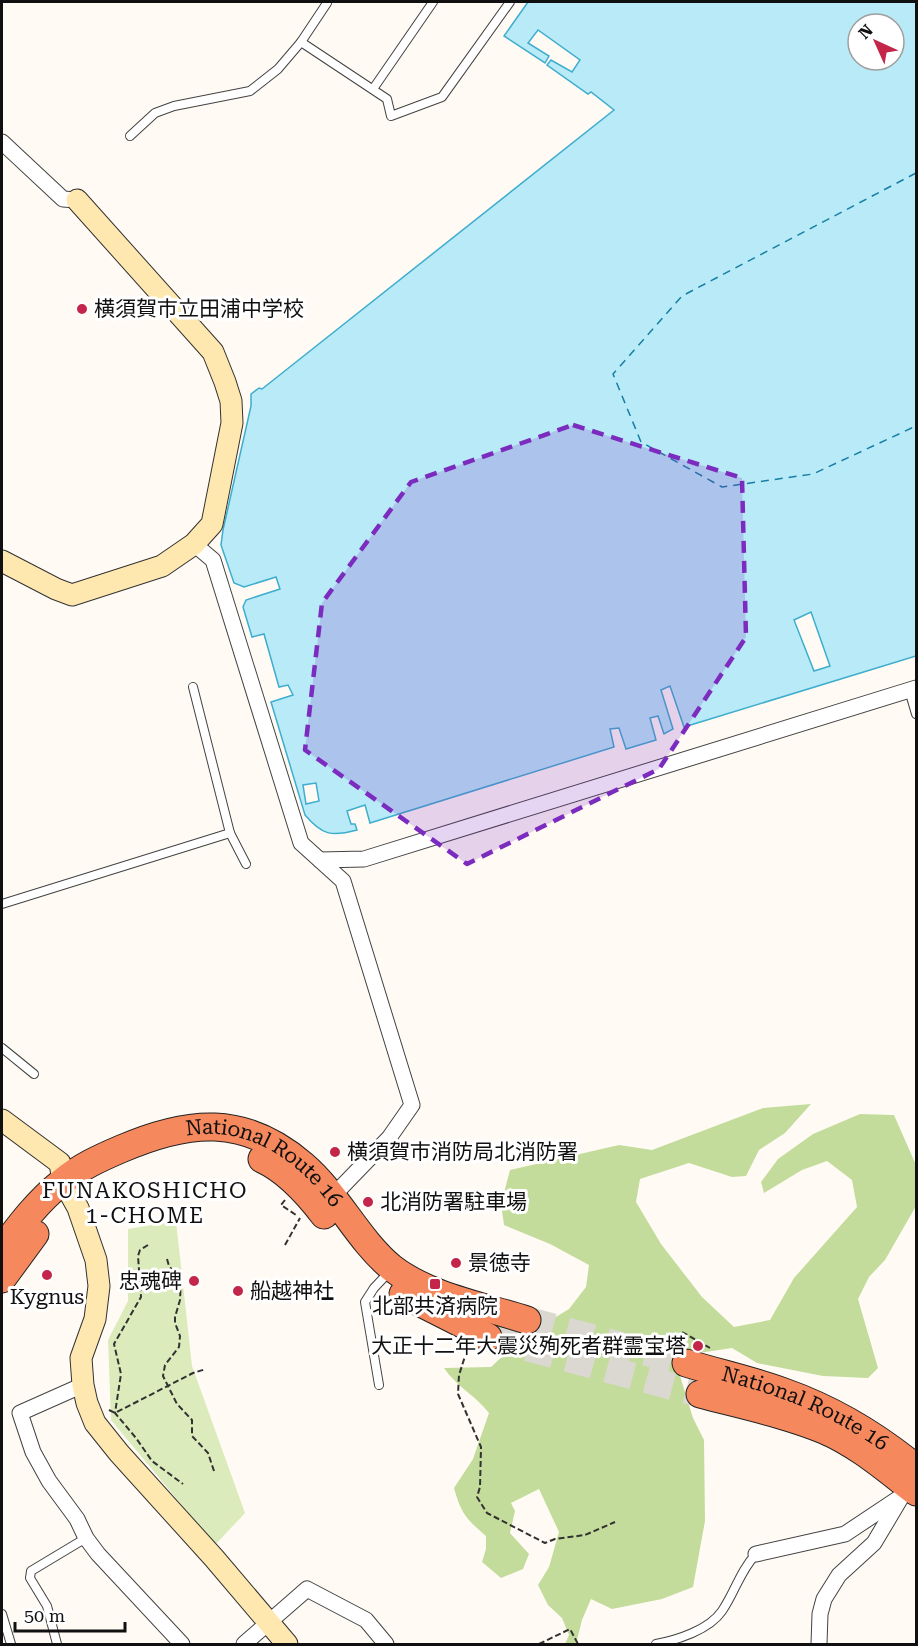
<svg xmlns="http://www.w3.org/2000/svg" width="918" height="1646" font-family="'Roboto Serif','Noto Sans JP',serif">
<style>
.green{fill:#dcebbc}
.forest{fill:#c3dc9b}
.water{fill:#b8eaf7;stroke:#3eadce;stroke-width:1.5;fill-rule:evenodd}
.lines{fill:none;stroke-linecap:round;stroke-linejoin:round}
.ferry{stroke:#177fa5;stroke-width:1.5;stroke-dasharray:8 6;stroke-linecap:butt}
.highway-tunnel{stroke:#dbd8d2;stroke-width:27;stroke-dasharray:27 14;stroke-linecap:butt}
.lane-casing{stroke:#434343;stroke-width:10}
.street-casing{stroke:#434343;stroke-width:17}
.secondary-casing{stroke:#323232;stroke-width:23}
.highway-casing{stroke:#212121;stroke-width:29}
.path{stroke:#323232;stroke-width:2;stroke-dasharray:6 3;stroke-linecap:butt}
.lane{stroke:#fff;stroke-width:8}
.street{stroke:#fff;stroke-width:15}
.secondary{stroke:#ffe8af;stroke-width:21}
.highway{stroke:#f5885c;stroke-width:27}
.marked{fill:#7b2cbf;fill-opacity:0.2;stroke:#7b2cbf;stroke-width:4.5;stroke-dasharray:12 8;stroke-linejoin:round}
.poi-dot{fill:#c32648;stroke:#fff;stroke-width:2}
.labels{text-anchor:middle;stroke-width:6;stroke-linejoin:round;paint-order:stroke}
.poi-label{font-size:21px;fill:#101010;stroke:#fff;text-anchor:start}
.street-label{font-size:21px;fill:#101010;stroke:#fff}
.neighbourhood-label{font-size:22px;letter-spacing:1.5px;fill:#101010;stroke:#fff}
</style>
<rect width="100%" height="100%" fill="#fffbf4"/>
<!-- green -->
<polygon class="green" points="176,1221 192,1366 245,1513 215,1545 111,1420 108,1340 128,1301 128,1229"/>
<!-- forest -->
<path class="forest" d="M 811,1104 L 785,1133 L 759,1150 L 746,1176 L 732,1177 L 689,1163 L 640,1179 L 636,1202 L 661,1244 L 702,1297 L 734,1327 L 770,1320 L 794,1278 L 857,1207 L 852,1180 L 827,1161 L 802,1170 L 764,1193 L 761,1182 L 778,1159 L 813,1134 L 860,1114 L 894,1115 L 916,1165 L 916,1206 L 885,1260 L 869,1277 L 858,1299 L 878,1368 L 868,1378 L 823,1376 L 757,1363 L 732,1348 L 685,1355 L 677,1366 L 693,1418 L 704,1440 L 705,1521 L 693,1587 L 662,1599 L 612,1609 L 591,1599 L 582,1620 L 576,1644 L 565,1644 L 569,1635 L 562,1618 L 548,1605 L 538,1585 L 549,1567 L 559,1532 L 539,1489 L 511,1503 L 515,1511 L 510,1533 L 529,1554 L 523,1569 L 501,1578 L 482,1562 L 486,1549 L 486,1536 C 466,1519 461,1513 454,1488 L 473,1459 L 489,1413 C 476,1396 456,1386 444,1368 L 491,1367 L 523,1337 L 569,1309 L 586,1287 L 589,1265 L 550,1244 L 504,1225 L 501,1204 L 510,1170 L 619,1145 L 652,1150 L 763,1108 Z"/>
<!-- water -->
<path class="water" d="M 528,2 L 916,2 L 916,656 L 684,727 L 670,686 L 661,690 L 673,729 L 664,734 L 658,716 L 650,718 L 656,740 L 626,749 L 619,728 L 610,729 L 614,747 L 370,823 L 365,805 L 347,811 L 351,824 L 355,824 L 357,830 C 331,837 322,835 305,815 L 271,702 L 293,695 L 288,685 L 279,687 L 264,634 L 252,637 L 243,607 L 246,600 L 280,589 L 276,577 L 244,587 L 234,583 L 221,545 L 223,530 L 251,406 L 251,394 L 259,388 L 262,389 L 614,110 L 591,92 L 588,94 L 547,65 L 551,60 L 572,72 L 580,60 L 538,30 L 528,43 L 549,56 L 545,63 L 504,36 ZM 858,24 L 894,24 L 894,60 L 858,60 ZM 811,612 L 830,666 L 814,671 L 794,620 ZM 316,783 L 319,801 L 306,804 L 303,785 Z"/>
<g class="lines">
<!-- ferry -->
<polyline class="ferry" points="916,173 682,296 613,374 641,442 722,487 813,474 916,426"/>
<!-- highway-tunnel -->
<g class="highway-tunnel">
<polyline points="527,1320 686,1363"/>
<polyline points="488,1337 700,1394"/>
</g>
<!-- lane casing -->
<g class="lane-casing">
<g id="lane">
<polyline points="301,42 327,3"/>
<polyline points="373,89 433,2"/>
<polyline points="130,136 155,113 174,106 250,91 278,69 301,42 387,99 391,116 442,97 510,2"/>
<polyline points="193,687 230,833 246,864"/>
<polyline points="909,690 916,714"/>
<polyline points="2,904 230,833"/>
<polyline points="2,1048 34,1074"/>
<polyline points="379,1385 365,1302 374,1288 390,1271"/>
<polyline points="2,1614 11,1644"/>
<polyline points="57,1644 47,1606 30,1578 31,1571 86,1538"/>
<path d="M 656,1644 C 677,1640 709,1630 722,1611 C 735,1592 740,1571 756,1554"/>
</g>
</g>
<!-- street casing -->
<g class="street-casing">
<g id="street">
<polyline points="2,142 63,199 77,200"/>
<polyline points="194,544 213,560 301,843 343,881 412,1105 389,1138 328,1201"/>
<polyline points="320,860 364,859 916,688"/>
<polyline points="83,1385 20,1413 33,1452 49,1481 77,1519 86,1538 98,1554 182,1644"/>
<polyline points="756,1554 845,1534 899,1498"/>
<polyline points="244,1644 307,1589 366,1620 386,1644"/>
<polyline points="819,1644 820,1614 824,1599 839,1575 874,1543 902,1496 915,1483"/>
</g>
</g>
<!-- secondary casing -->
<g class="secondary-casing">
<g id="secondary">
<polyline points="2,561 56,589 72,595 162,566 194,544 212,524 232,423 231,401 225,382 213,352 77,200"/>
<polyline points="2,1120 60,1163 63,1181 78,1208 96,1260 99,1286 95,1319 81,1358 83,1385 87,1403 95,1423 119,1453 214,1558 287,1644"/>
</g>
</g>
<!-- highway casing -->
<g class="highway-casing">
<g id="highway">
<path d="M 262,1159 C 286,1170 308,1194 324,1215"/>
<path id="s1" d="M 2,1249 C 20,1225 38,1201 62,1182 C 80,1167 100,1158 121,1149 C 188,1120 244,1114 303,1165 C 338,1195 357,1239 392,1268 C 428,1296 483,1306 527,1320"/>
<polyline points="2,1279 35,1234"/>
<polyline points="403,1294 488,1337"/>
<path id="s2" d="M 686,1363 C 718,1373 752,1380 784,1392 C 832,1409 877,1436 916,1468"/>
<path d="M 700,1394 C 741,1405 785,1414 824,1430 C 859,1445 887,1470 916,1492"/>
</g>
</g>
<!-- path -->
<g class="path">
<polyline points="285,1200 281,1205 296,1215"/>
<polyline points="148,1245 140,1250 138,1256 141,1297 114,1344 121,1374 115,1413 136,1438 152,1461 183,1484"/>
<polyline points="285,1245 300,1218"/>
<polyline points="167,1259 169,1266 181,1280 180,1300 175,1317 175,1323 180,1336 179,1347 165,1365 163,1376 177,1404 192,1420 192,1436 208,1453 214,1471"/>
<polyline points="682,1332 710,1348"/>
<polyline points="467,1350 459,1375 458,1394 481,1447 480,1487 477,1497 487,1513 545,1543 555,1539 585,1535 615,1522"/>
<polyline points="109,1410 115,1413 193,1373 206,1369"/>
<polyline points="539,1644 570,1629 578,1644"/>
</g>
<!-- lane -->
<use href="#lane" class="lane"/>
<!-- street -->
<use href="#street" class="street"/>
<!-- secondary -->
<use href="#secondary" class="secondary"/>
<!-- highway -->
<use href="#highway" class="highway"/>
</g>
<!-- marked area -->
<path class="marked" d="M 573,425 L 742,478 L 746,637 L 659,769 L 467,864 L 305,750 L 322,603 L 411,482 Z"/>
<!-- markers -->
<g class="poi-dot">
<circle cx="82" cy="309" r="6"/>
<circle cx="335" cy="1152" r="6"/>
<circle cx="368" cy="1202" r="6"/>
<circle cx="456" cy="1263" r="6"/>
<circle cx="47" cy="1275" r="6"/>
<circle cx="194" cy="1281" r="6"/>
<rect x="429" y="1278" width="12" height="12" rx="3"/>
<circle cx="238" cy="1291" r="6"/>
<circle cx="698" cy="1346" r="6"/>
</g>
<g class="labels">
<!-- poi labels -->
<g class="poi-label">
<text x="94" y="316">横須賀市立田浦中学校</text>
<text x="347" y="1159">横須賀市消防局北消防署</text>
<text x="380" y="1209">北消防署駐車場</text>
<text x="468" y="1270">景徳寺</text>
<text x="182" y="1288" text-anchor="end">忠魂碑</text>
<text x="250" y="1298">船越神社</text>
<text x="47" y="1304" text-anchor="middle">Kygnus</text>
<text x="435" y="1313" text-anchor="middle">北部共済病院</text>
<text x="686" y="1353" text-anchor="end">大正十二年大震災殉死者群霊宝塔</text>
</g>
<!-- street labels -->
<g class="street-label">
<text dy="7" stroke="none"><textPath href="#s1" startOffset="316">National Route 16</textPath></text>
<text dy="7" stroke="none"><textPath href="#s2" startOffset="128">National Route 16</textPath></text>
</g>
<!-- neighbourhood labels -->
<g class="neighbourhood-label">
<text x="145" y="1198">FUNAKOSHICHO<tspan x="145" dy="25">1-CHOME</tspan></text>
</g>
</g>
<!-- border -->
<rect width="918" height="1646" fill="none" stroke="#101010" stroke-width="6"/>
<!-- north arrow -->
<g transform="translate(876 42) rotate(315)"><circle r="28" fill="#ffffff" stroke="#9f9f9f" stroke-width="1.5"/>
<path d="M0-4.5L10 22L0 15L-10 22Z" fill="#c32648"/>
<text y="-9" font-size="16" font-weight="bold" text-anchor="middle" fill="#101010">N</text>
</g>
<!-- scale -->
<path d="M15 1622v9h110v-9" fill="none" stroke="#101010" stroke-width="3"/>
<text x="24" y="1622" font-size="18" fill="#101010" stroke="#ffffff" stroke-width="4.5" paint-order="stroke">50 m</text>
</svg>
